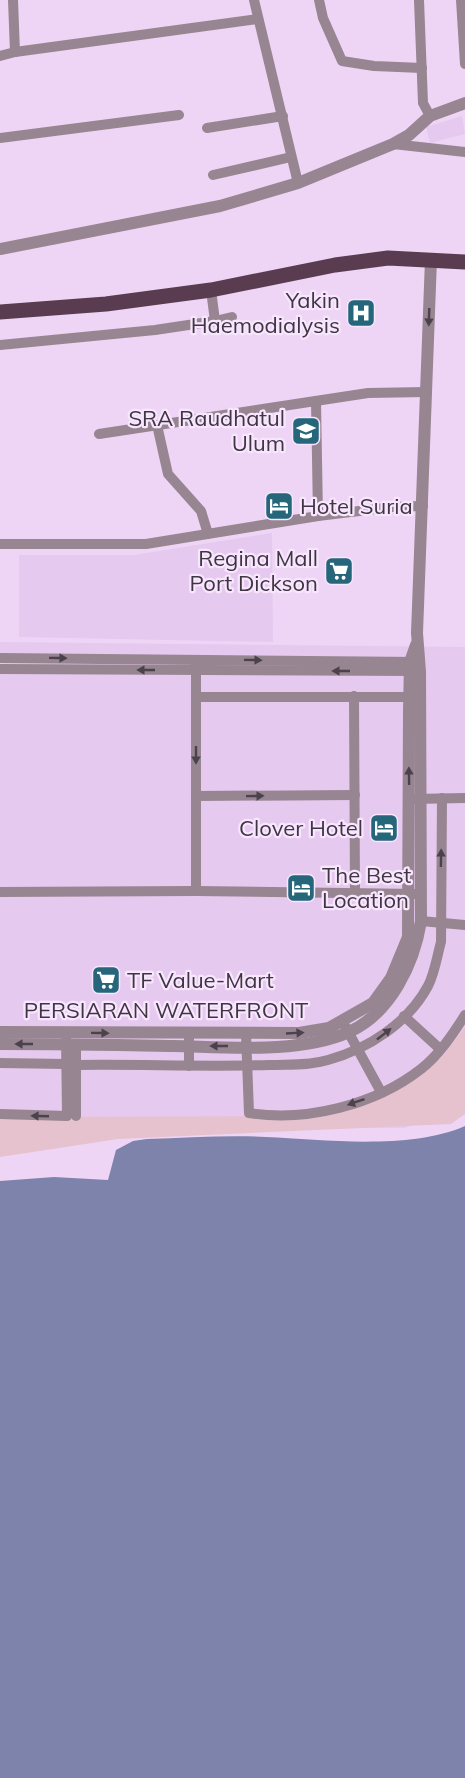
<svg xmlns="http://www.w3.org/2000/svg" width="465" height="1778" font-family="Mulish,sans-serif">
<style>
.built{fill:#e6c9ef}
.green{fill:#e5c2cd}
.water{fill:#7e83ac}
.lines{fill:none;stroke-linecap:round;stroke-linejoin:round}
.minor{stroke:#978591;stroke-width:10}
.tertiary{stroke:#978591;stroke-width:12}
.primary{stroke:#5a3c51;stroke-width:15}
.oneway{fill:#4c424e}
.labels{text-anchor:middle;stroke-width:4.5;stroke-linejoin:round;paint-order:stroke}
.poi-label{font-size:22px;fill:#3f3642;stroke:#f8e5fe;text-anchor:end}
.street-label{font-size:22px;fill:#3f3642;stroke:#f8e5fe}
</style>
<rect width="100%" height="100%" fill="#eed5f5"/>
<!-- built -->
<g class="built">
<polygon points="462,116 465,134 430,143 426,127"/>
<polygon points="272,533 273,642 19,637 19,555 134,555"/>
<polygon points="0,642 465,647 465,1103 405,1128 0,1129"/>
</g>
<!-- green -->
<polygon class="green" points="465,1027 465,1114 451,1124 118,1139 0,1157 0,1117 299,1116 327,1113 418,1074 442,1057"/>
<!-- water -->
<path class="water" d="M 465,1126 L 465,1778 L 0,1778 L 0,1181 L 54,1177 L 108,1180 L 116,1150 L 133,1141 L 147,1139 C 187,1138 227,1135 266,1137 C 325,1140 411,1150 465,1126 Z"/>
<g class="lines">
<!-- minor -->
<g class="minor">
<polyline points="13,0 15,52"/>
<polyline points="254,0 298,183"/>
<polyline points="319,0 323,18 342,61 374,66 422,68"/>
<polyline points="419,0 423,103 430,116"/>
<polyline points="461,0 465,64"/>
<polyline points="0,56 15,52 258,19"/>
<polyline points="207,128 283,116"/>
<polyline points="0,138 179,115"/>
<polyline points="393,144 465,152"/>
<polyline points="213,175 291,157"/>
<polyline points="215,321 232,317"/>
<polyline points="0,345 155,330 215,321 211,290"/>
<polyline points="316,401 318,516"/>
<polyline points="157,425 168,474 201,511 208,534"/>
<polyline points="99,434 368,393 427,392"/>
<polyline points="0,544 146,544 318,516 392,507 423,506"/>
<polyline points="0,658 417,662"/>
<polyline points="196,663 196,891"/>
<polyline points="0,669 417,671"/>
<polyline points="354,696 355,892"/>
<polyline points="196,697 409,697"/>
<polyline points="196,796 355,795"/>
<polyline points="413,799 465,798"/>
<polyline points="0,892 196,891 417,894"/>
<polyline points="421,921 465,925"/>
<polyline points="404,1016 440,1049"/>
<polyline points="345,1026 381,1092"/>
<polyline points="189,1034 189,1066"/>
<path d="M 246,1034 L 249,1113 C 306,1122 375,1105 421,1069 C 439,1055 453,1034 465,1015"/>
<polyline points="0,1063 66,1064"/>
<path d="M 76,1065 C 140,1064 204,1067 269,1065 C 289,1064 308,1066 328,1060 C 368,1049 408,1023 428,986 C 435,972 437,956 441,942 L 442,798"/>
<polyline points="0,1114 67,1116 66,1036"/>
<polyline points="76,1116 76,1044"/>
</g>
<!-- tertiary -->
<g class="tertiary">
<polyline points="0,249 220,206 298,183 393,144 409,135 430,116 465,103"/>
<polyline points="0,1032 299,1033 329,1028 373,1003 391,978 408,937 409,711 410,662 416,645"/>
<path d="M 0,1044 C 58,1044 115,1045 173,1046 C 226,1047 300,1054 349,1032 C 391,1013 414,964 421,921 L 420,672 L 417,633 L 431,259"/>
</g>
<!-- primary -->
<polyline class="primary" points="0,312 106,304 211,290 335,265 388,258 465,262"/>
</g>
<!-- one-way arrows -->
<defs><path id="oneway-solid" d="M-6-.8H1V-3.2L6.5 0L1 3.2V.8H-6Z" transform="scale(1.5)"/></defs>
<g class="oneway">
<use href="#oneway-solid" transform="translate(429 317) rotate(92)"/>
<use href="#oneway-solid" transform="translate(58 658) rotate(1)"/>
<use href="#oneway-solid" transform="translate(253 660) rotate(1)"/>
<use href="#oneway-solid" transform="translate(146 670) rotate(-180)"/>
<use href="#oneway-solid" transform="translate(341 671) rotate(-180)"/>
<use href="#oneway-solid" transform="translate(196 755) rotate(90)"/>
<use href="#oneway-solid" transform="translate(409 776) rotate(-91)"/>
<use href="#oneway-solid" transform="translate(255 796) rotate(-1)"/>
<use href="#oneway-solid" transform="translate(441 858) rotate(-89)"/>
<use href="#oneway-solid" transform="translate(100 1033) rotate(1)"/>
<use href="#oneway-solid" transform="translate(295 1033) rotate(-3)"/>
<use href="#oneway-solid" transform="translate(384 1034) rotate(-38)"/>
<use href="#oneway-solid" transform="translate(24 1044) rotate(180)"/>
<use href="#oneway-solid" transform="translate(219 1046) rotate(-180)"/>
<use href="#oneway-solid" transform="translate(356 1102) rotate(161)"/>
<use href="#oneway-solid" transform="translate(40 1116) rotate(-178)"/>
</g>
<!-- icons -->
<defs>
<g id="hospital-square" transform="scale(1.5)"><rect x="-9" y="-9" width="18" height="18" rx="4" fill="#25667a" stroke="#f8e5fe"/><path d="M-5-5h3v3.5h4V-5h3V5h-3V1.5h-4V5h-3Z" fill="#fff"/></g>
<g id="school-square" transform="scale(1.5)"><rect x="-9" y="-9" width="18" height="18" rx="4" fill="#25667a" stroke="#f8e5fe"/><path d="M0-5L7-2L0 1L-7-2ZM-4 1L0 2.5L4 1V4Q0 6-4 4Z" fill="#fff"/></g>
<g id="hotel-square" transform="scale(1.5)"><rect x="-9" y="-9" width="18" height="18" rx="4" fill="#25667a" stroke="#f8e5fe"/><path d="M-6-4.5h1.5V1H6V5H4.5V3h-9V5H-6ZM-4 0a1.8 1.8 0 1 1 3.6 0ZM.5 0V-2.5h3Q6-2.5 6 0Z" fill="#fff"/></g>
<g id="supermarket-square" transform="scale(1.5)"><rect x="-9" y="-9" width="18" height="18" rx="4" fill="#25667a" stroke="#f8e5fe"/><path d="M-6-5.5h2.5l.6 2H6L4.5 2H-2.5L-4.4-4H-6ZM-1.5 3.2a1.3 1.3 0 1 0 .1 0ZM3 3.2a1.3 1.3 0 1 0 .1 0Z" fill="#fff"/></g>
</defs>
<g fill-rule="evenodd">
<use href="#hospital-square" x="361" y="313"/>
<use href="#school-square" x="306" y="431"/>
<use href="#hotel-square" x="279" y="506"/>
<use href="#supermarket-square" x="339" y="571"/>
<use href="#hotel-square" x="384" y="828"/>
<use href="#hotel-square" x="301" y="888"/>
<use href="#supermarket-square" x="106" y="980"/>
</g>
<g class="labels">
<!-- poi labels -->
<g class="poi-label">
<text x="340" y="308">Yakin<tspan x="340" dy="25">Haemodialysis</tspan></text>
<text x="285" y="426">SRA Raudhatul<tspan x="285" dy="25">Ulum</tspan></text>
<text x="300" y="514" text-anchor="start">Hotel Suria</text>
<text x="318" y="566">Regina Mall<tspan x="318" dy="25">Port Dickson</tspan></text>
<text x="363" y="836">Clover Hotel</text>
<text x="322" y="883" text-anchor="start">The Best<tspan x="322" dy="25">Location</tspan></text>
<text x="127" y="988" text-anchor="start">TF Value-Mart</text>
</g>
<!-- street labels -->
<g class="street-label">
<text x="166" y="1018">PERSIARAN WATERFRONT</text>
</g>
</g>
</svg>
